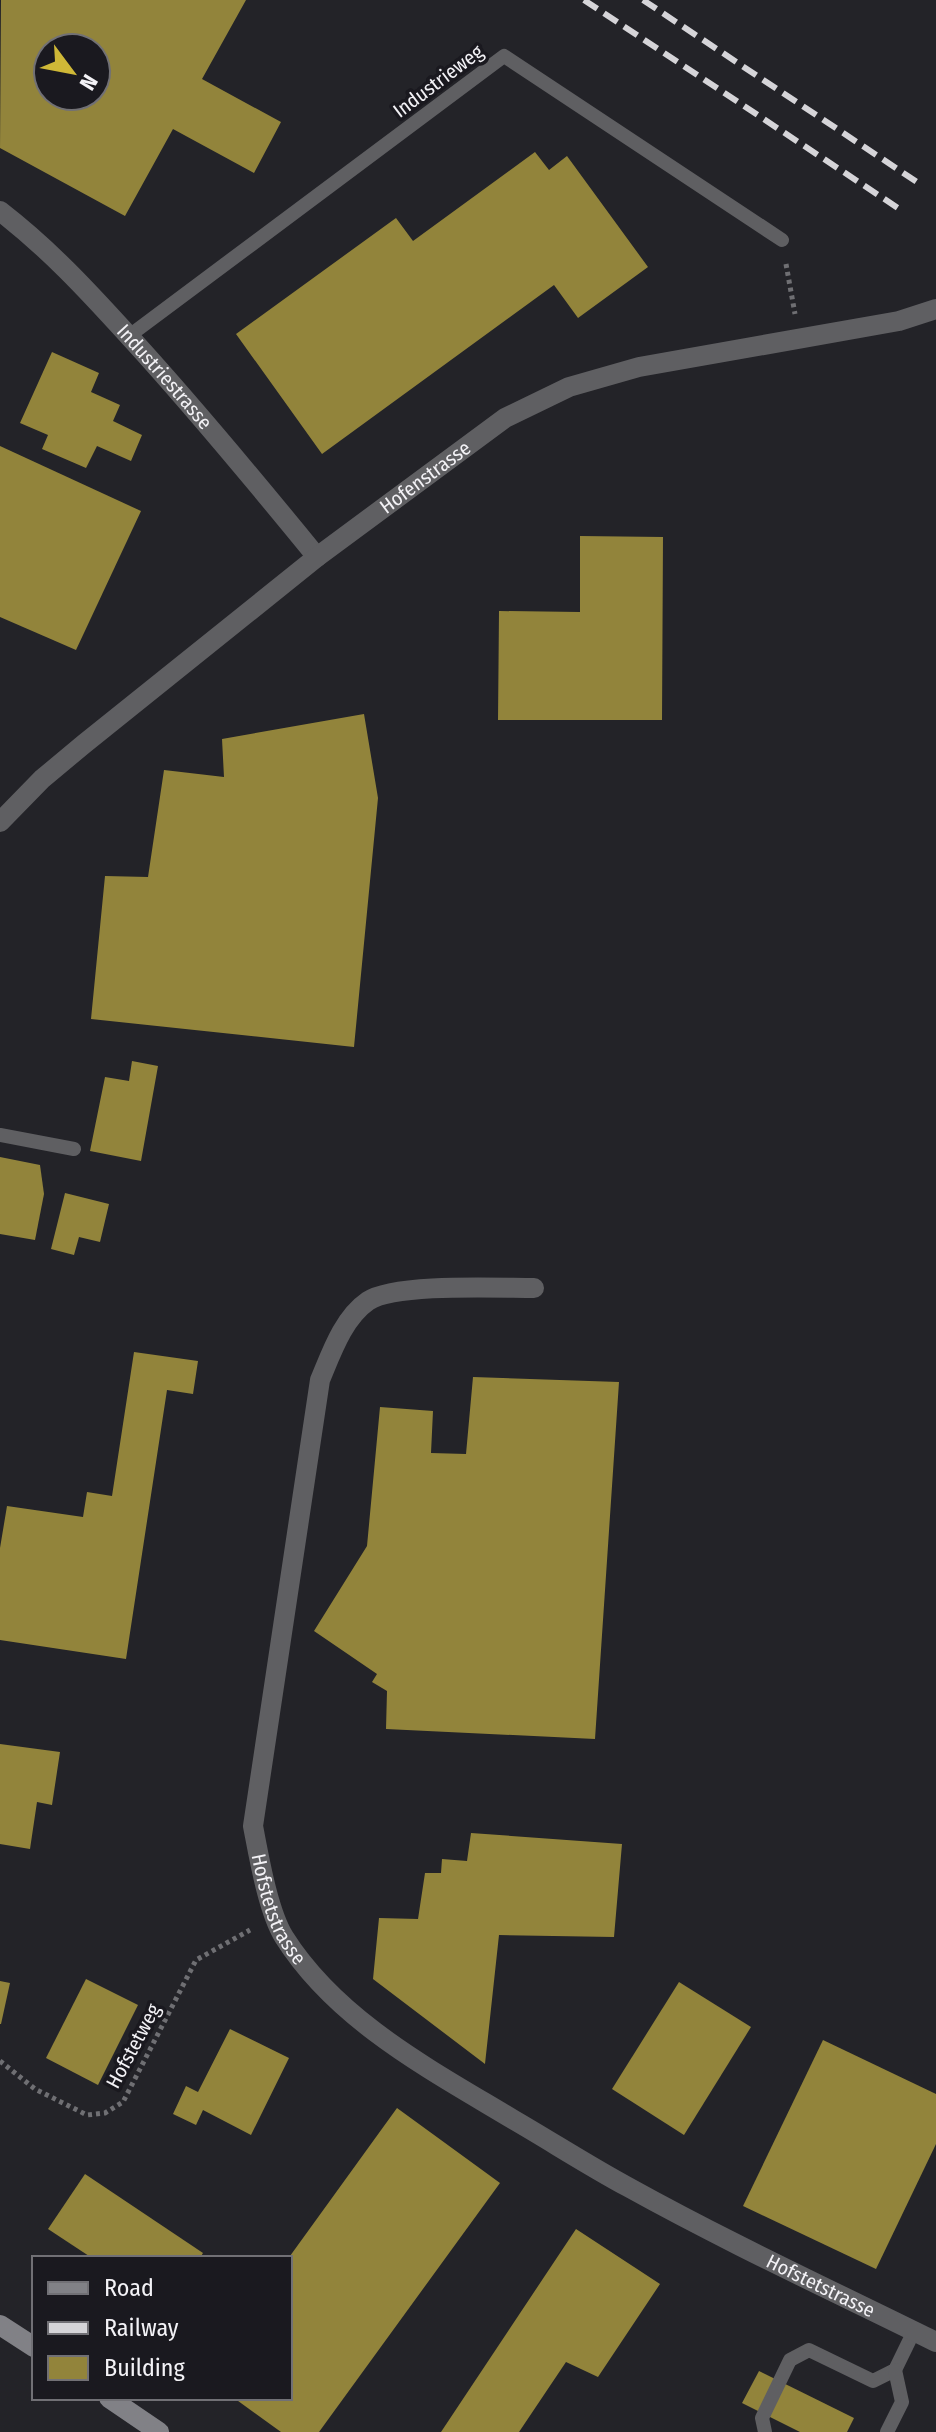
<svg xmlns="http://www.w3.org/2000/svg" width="936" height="2432" font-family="'Fira Sans Condensed',sans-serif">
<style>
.building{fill:#92843b;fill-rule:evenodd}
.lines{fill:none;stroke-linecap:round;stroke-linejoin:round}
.path{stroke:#6f6f73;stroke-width:5;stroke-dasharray:4 4;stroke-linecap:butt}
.lane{stroke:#5f5f62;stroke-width:14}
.street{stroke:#5f5f62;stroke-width:20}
.secondary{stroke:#818186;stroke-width:20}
.rail{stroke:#d5d4d8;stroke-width:6;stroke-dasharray:16 8;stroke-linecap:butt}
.labels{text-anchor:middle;stroke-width:7;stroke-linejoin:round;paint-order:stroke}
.street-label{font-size:20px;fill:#f3f2f6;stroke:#1a191f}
</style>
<rect width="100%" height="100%" fill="#232328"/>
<!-- building -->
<g class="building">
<path d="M 1,0 L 246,0 L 202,79 L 281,122 L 254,173 L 173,129 L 125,216 L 0,148 ZM 48,48 L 96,48 L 96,96 L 48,96 Z"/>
<polygon points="535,152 549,170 567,156 648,267 578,318 554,285 322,454 236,334 396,218 413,241"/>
<polygon points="52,352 99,373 91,392 120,405 113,421 142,435 131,461 97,446 86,468 42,449 48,435 20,423"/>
<polygon points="0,446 141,511 76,650 0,617"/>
<polygon points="580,536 663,537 662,720 498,720 499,611 580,612"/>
<polygon points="364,714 378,798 354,1047 91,1019 105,876 148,877 164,770 224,777 222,739"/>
<polygon points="132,1061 158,1066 141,1161 90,1151 105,1077 129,1081"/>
<polygon points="0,1157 40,1165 44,1194 35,1240 0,1234"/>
<polygon points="65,1193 109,1204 100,1242 79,1237 74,1255 51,1249"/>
<polygon points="134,1352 198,1361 193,1394 167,1390 126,1659 0,1640 0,1548 7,1506 83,1517 87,1492 112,1496"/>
<polygon points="473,1377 619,1382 595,1739 386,1729 387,1691 372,1682 377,1674 314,1631 367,1546 380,1407 433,1411 431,1453 466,1454"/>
<polygon points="0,1744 60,1752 52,1805 37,1802 30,1849 0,1844"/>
<polygon points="471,1833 622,1844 614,1937 499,1935 485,2064 373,1979 379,1918 418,1919 425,1873 441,1873 442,1859 467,1861"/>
<polygon points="86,1979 138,2005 98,2085 46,2058"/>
<polygon points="0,1981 10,1983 1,2024 0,2024"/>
<polygon points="679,1982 751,2027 684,2135 612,2089"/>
<polygon points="230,2029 289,2058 251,2135 203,2110 196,2125 173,2114 186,2086 198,2092"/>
<polygon points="823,2040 936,2094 936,2144 876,2269 743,2206"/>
<polygon points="397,2108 500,2183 319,2432 281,2432 234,2398 290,2398 290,2256"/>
<polygon points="85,2174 203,2253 200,2258 92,2258 48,2229"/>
<polygon points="576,2229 660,2284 598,2377 566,2362 519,2432 441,2432"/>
<polygon points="759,2371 854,2418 847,2432 800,2432 742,2403"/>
</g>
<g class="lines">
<!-- path -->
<g class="path">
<polyline points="786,264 795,314"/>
<polyline points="0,2061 35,2089 87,2115 105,2113 123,2102 196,1960 250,1930"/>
</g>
<!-- lane -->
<g class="lane">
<polyline points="129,336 504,56 782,240"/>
<polyline points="0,1135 74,1149"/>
<polyline points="765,2432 762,2418 790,2360 809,2350 873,2381 895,2370 914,2331"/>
<polyline points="887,2432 902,2402 895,2370"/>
</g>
<!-- street -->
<g class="street">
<path id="s1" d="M 0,211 C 49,249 86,289 127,334 C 193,406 255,481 317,557"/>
<path id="s2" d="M 0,822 L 42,779 L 84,744 L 317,557 L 505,418 L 569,387 L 639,367 L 899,321 L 936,309"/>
<path id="s3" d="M 534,1288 C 498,1288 395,1283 368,1301 C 343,1318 331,1354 320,1380 L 253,1826 C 259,1857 268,1911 284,1937 C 337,2021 431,2070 514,2120 C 552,2142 589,2166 628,2187 C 729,2243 833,2291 936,2342"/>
</g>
<!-- secondary -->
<g class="secondary">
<polyline points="0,2325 34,2347"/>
<polyline points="109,2398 159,2432"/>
</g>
<!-- rail -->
<g class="rail">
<polyline points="584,0 901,210"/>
<polyline points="643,0 920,184"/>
</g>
</g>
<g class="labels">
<!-- street labels -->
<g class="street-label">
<text transform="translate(438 81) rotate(-37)" y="7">Industrieweg</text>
<text dy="7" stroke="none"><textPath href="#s1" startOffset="234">Industriestrasse</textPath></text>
<text dy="7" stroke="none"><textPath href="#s2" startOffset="548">Hofenstrasse</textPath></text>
<text dy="7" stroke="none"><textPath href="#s3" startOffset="800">Hofstetstrasse</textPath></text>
<text transform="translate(133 2046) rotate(-62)" y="7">Hofstetweg</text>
<text dy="7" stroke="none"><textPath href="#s3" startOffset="1474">Hofstetstrasse</textPath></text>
</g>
</g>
<!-- legend -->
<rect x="32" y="2256" width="260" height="144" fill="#1a191f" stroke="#717075" stroke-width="2"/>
<rect x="48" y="2282" width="40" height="12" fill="#818186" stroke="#717075" stroke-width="2"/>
<text x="104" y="2296" font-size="24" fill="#f3f2f6">Road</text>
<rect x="48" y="2322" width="40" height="12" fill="#d5d4d8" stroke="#717075" stroke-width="2"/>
<text x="104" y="2336" font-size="24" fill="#f3f2f6">Railway</text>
<rect x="48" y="2356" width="40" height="24" fill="#92843b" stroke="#717075" stroke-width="2"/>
<text x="104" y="2376" font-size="24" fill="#f3f2f6">Building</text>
<!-- north arrow -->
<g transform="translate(72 72) rotate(122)"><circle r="38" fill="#1a191f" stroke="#717075" stroke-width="2"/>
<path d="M0-6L14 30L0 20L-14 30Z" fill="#cfb837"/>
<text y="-12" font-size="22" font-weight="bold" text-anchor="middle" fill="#f3f2f6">N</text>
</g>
</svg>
